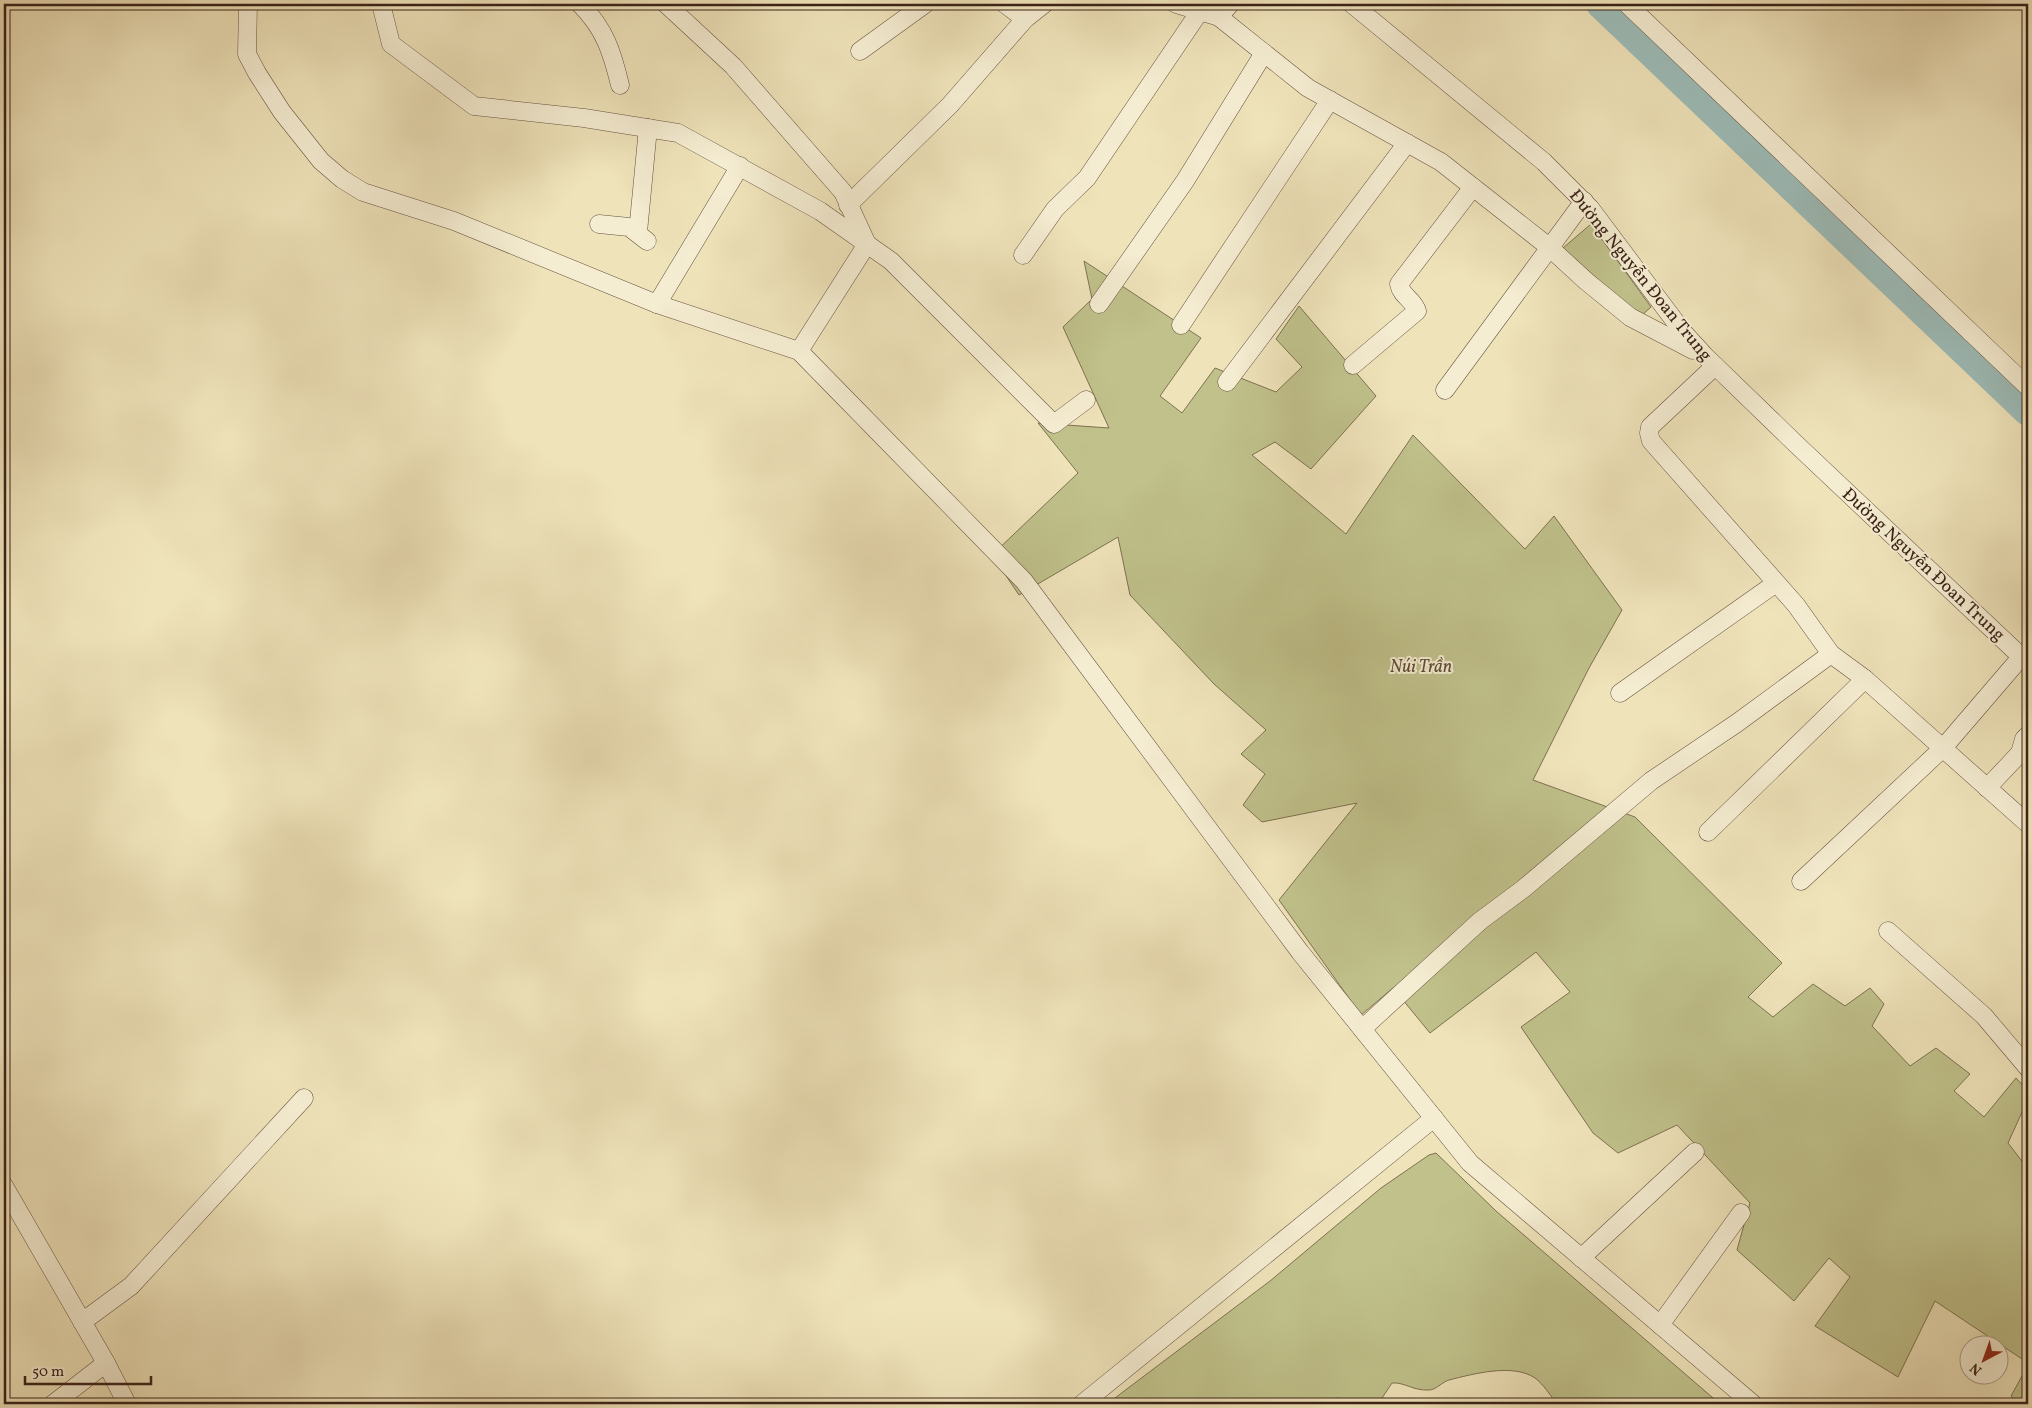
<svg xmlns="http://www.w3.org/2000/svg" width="2032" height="1408" font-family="Vollkorn,serif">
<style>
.green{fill:#c0c18b;stroke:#7d7252}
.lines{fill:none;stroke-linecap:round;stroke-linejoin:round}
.river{stroke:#9dbcb8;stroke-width:30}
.minor-casing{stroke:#675240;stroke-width:19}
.minor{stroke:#f5edd2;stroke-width:18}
.labels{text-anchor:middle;stroke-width:4;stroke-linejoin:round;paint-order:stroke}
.street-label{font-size:18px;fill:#3a2218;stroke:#f5edd2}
.park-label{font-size:18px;font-style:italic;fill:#5c4a35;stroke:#f5edd2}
</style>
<rect width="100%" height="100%" fill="#efe3ba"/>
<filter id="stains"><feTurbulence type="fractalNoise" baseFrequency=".004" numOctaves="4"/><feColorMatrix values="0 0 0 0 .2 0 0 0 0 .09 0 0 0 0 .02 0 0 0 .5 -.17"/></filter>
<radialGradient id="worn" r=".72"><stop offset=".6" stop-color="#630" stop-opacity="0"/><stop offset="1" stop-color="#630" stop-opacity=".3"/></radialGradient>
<!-- green -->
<g class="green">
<polygon points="1591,224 1651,307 1640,317 1563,248"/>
<polygon points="1084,261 1201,338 1160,396 1182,413 1215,368 1276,392 1302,367 1276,339 1299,306 1376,396 1311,469 1275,442 1252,455 1346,534 1413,435 1525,549 1554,516 1622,610 1589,668 1533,780 1635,817 1782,963 1748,997 1773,1017 1813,984 1845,1006 1870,988 1884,1004 1872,1026 1910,1066 1936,1048 1970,1074 1954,1091 1984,1117 2016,1078 2028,1091 2028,1099 2008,1143 2028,1169 2028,1363 1935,1301 1898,1377 1815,1326 1850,1277 1829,1258 1794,1301 1737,1250 1750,1203 1677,1125 1618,1153 1593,1133 1521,1027 1570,992 1536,952 1430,1033 1393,988 1361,1015 1279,900 1357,803 1262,822 1243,805 1265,774 1241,754 1266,730 1214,684 1130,595 1118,537 1019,595 992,555 1078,473 1038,423 1109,428 1063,327 1092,299"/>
<path d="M 1436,1153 L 1496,1211 L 1720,1404 L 1557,1404 C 1551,1396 1543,1384 1535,1378 C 1513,1363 1473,1374 1449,1380 C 1442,1382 1436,1390 1429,1390 C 1413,1391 1405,1382 1392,1383 L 1378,1404 L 1347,1404 L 1338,1398 L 1327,1400 L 1320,1404 L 1107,1404 L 1270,1281 L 1381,1188 L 1429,1155 Z"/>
<polygon points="2028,1365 2028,1404 2020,1404 2011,1396"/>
</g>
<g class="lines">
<!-- river -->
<polyline class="river" points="1601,4 2028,411"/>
<!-- minor casing -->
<g class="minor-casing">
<g id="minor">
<polyline points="248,4 247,54 257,73 282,112 321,161 342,179 363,192 454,221 657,304 799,351 1024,581 1300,952 1470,1163 1753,1404"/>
<polyline points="381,4 391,44 474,106 584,118 678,133 820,211 891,261 1054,424 1086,400"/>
<path d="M 580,4 C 605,29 612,52 620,85"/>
<polyline points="666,4 733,66 843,192 866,242"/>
<polyline points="1005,4 1025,19"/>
<polyline points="1176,4 1219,17 1308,88 1441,162 1549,247 1586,281 1630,317 1693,350"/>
<polyline points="1352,4 1544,162 1590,208 1683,332 1705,356 1797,445 2028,663"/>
<polyline points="1627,4 2028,387"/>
<polyline points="1219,17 1230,4"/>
<polyline points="860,51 925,4"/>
<polyline points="848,205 950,105 1025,19 1044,4"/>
<polyline points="599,224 629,227 647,241"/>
<polyline points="638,232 648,128"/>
<polyline points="1023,255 1055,209 1087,178 1200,11"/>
<polyline points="657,304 740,166"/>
<polyline points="1099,304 1185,181 1264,53"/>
<polyline points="1181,325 1330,100"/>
<polyline points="799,351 867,244"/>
<path d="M 1353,365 L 1417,311 C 1414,300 1401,296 1399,284 L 1473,187"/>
<polyline points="1715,366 1650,427 1649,433 1651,441 1796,605 1831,654 1865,679 2028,824"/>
<polyline points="1227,382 1407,143"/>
<polyline points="1445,390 1584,201"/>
<polyline points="1620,693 1776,583"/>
<polyline points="1987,788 2020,753 2024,739 2028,735"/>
<polyline points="1708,832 1865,679"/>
<polyline points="1801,881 1943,748 2022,656"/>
<polyline points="1888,931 1984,1016 2028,1068"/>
<polyline points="1362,1029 1480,921 1523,889 1651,781 1737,723 1831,654"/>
<polyline points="4,1186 106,1363 127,1404"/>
<polyline points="1581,1258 1695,1152"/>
<polyline points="82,1322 131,1286 304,1098"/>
<polyline points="1660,1325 1741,1213"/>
<polyline points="53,1404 106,1363"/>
<polyline points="1082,1404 1434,1118"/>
</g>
</g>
<!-- minor -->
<use href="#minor" class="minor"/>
</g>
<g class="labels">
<!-- street labels -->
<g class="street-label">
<text transform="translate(1641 275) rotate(51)" y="6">Đường Nguyễn Đoan Trung</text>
<text transform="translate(1924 564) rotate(43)" y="6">Đường Nguyễn Đoan Trung</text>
</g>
<!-- park labels -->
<g class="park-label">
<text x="1421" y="672">Núi Trần</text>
</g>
</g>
<!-- margin -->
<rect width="2032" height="1408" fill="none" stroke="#efe3ba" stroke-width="20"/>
<rect x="5" y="5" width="2022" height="1398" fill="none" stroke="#3a2218" stroke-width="2.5"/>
<rect x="10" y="10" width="2012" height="1388" fill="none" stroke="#3a2218"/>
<!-- north arrow -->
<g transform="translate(1984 1360) rotate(221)"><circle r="24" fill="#f5edd2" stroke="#aa9c88"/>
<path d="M0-4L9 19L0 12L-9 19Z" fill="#8f2418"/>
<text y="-8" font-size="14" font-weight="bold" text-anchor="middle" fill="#3a2218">N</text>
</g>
<!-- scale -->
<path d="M25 1376v8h126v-8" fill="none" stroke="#3a2218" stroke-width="2.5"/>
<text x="32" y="1376" font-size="15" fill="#3a2218" stroke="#f5edd2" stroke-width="4" paint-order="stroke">50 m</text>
<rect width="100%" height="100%" filter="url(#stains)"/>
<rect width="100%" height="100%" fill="url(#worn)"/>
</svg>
